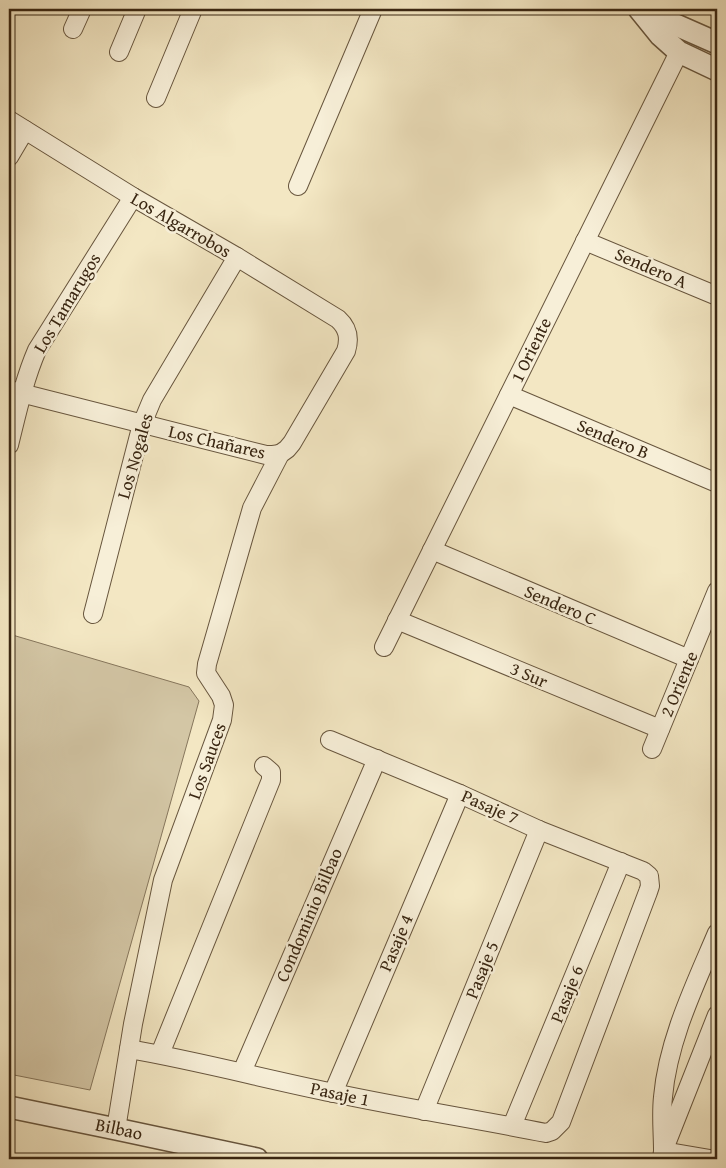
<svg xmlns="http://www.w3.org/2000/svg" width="726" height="1168" font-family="'Gentium Book Plus',serif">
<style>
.green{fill:#d3c6a5;stroke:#86765c}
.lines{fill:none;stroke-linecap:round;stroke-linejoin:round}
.minor-casing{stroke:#68563e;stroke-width:20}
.tertiary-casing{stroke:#68563e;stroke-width:24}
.minor{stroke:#f7efd8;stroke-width:18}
.tertiary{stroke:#f7efd8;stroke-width:21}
.labels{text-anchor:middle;stroke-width:5;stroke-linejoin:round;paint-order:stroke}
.street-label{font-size:18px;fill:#392612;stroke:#f7efd8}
</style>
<rect width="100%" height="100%" fill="#f3e7c3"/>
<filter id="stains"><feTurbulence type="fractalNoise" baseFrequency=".004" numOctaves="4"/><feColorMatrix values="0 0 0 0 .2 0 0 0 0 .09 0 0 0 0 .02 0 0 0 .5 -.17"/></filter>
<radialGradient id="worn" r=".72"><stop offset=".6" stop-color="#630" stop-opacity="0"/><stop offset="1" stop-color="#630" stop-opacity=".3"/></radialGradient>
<!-- green -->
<polygon class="green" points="9,634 189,687 199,701 90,1090 9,1074"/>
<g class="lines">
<!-- minor casing -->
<g class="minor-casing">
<g id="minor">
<polyline points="73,29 82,9"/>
<polyline points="119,52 137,9"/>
<polyline points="156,98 193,9"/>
<path d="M 9,120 L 133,197 L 237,257 L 338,319 C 348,328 350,338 346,351 L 292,443 L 287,449 L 280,454 L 252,508 L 207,664 L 206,673 L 221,696 L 224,705 L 222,720 L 163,880 L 133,1024 L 116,1129"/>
<polyline points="9,157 25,130"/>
<polyline points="298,186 373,9"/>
<polyline points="585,241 717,296"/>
<polyline points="9,390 266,455 273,455 280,454"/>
<polyline points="509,395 717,483"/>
<path d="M 9,445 C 17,413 24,380 37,350 L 133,197"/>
<polyline points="432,550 689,659"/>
<polyline points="93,614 142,424 152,400 237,257"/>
<polyline points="397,620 660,729"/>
<polyline points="384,647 679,52"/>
<polyline points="652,749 717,591"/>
<path d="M 129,1049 C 198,1061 265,1079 334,1093 C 404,1108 475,1119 546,1133 L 552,1131 L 561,1122 L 648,892 L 650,886 L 649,876 L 643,871 L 539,830 L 460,794 L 330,740"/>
<polyline points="160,1054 271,780 271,772 264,766"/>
<polyline points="242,1072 377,759"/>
<polyline points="333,1093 460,794"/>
<polyline points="424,1111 539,830"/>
<polyline points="512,1126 621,862"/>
<polyline points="666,1144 717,1015"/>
<polyline points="663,1151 710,1159"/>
<path d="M 662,1159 L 663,1151 C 663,1133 661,1115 663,1097 C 668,1040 695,985 717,933"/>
</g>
</g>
<!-- tertiary casing -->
<g class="tertiary-casing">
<g id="tertiary">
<polyline points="639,9 660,35 679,52 717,70"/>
<polyline points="642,10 717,43"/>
<polyline points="9,1107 116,1129 257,1159"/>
</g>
</g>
<!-- minor -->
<use href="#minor" class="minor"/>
<!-- tertiary -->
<use href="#tertiary" class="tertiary"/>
</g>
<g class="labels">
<!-- street labels -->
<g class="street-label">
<text transform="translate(181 225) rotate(30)" y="6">Los Algarrobos</text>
<text transform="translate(651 268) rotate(23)" y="6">Sendero A</text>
<text transform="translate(67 303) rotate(-59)" y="6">Los Tamarugos</text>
<text transform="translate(531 350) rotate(-64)" y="6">1 Oriente</text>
<text transform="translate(613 439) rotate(23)" y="6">Sendero B</text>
<text transform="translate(217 442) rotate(13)" y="6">Los Chañares</text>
<text transform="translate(135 456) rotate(-74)" y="6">Los Nogales</text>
<text transform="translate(560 605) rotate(23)" y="6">Sendero C</text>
<text transform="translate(529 675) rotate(23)" y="6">3 Sur</text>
<text transform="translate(679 684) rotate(-67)" y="6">2 Oriente</text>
<text transform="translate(207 761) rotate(-70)" y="6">Los Sauces</text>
<text transform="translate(490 807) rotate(24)" y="6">Pasaje 7</text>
<text transform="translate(309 915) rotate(-67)" y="6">Condominio Bilbao</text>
<text transform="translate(396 943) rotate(-67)" y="6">Pasaje 4</text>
<text transform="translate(482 970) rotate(-68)" y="6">Pasaje 5</text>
<text transform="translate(567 994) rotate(-68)" y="6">Pasaje 6</text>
<text transform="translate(340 1094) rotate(12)" y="6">Pasaje 1</text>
<text transform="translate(119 1129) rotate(12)" y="6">Bilbao</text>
</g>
</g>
<!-- margin -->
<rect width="726" height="1168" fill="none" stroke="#f3e7c3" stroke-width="30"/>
<rect x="10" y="10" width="706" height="1148" fill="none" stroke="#392612" stroke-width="2.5"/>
<rect x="15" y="15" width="696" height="1138" fill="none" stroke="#392612"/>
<rect width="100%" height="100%" filter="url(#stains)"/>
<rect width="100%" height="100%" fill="url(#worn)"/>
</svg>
